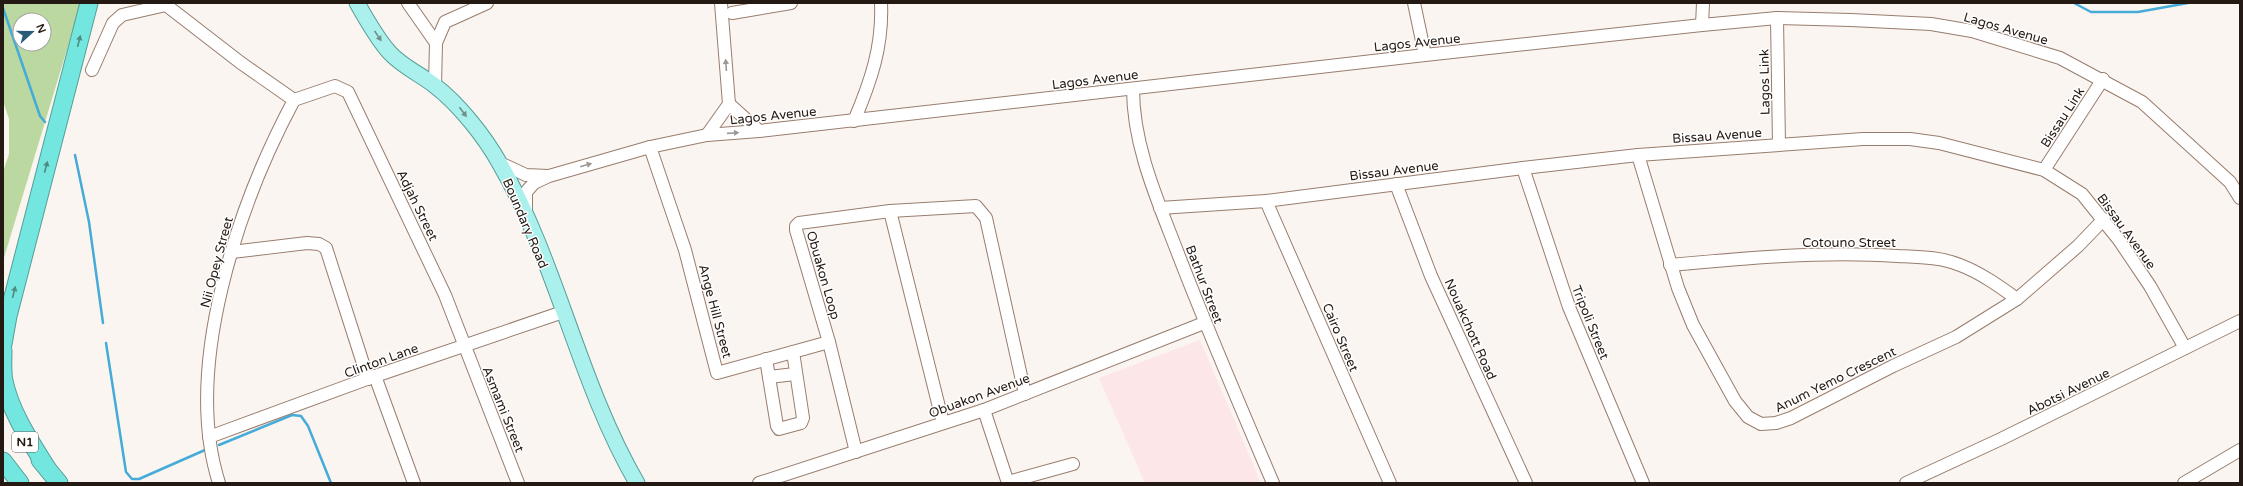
<svg xmlns="http://www.w3.org/2000/svg" width="2243" height="486" font-family="'Varela Round',sans-serif">
<style>
.education{fill:#fce6e8}
.green{fill:#bad8a0;fill-rule:evenodd}
.lines{fill:none;stroke-linecap:round;stroke-linejoin:round}
.stream{stroke:#45abd9;stroke-width:2.5}
.minor-casing{stroke:#987d6d;stroke-width:14}
.major-casing{stroke:#579e98;stroke-width:17}
.highway-casing{stroke:#579e98;stroke-width:19}
.minor{stroke:#fff;stroke-width:12}
.major{stroke:#aaf0ec;stroke-width:15}
.highway{stroke:#72e6df;stroke-width:17}
.oneway{fill:#6e8f8a}
.oneway2{fill:#4f8a83}
.oneway3{fill:#9c9895}
.labels{text-anchor:middle;stroke-width:3;stroke-linejoin:round;paint-order:stroke}
.shield{fill:#fff;stroke:#665e5a;stroke-width:1}
.shield-label{font-size:12px;font-weight:bold;fill:#241913}
.street-label{font-size:13px;fill:#241913;stroke:#fff}
</style>
<rect width="100%" height="100%" fill="#fbf5f1"/>
<!-- education -->
<polygon class="education" points="1200,340 1261,483 1145,483 1099,378"/>
<!-- green -->
<path class="green" d="M 3,3 L 81,3 L 3,261 L 3,172 L 9,154 L 9,119 L 3,101 ZM 20,20 L 44,20 L 44,44 L 20,44 Z"/>
<g class="lines">
<!-- stream -->
<g class="stream">
<polyline points="2074,3 2091,12 2138,12 2188,3"/>
<polyline points="3,8 40,116 45,122"/>
<polyline points="75,155 89,222 103,323"/>
<polyline points="106,343 126,472 132,479 139,479 205,450"/>
<polyline points="219,445 292,415 301,416 308,426 331,483"/>
</g>
<!-- minor casing -->
<g class="minor-casing">
<g id="minor">
<polyline points="408,3 436,43"/>
<polyline points="1414,3 1425,55"/>
<polyline points="732,13 791,3"/>
<polyline points="1777,18 1779,145"/>
<polyline points="1702,25 1703,3"/>
<polyline points="92,70 113,23 122,15 166,5 241,63 294,100"/>
<polyline points="435,85 436,43 445,22 487,3"/>
<path d="M 1133,89 C 1133,145 1157,199 1177,251 C 1207,329 1240,406 1273,483"/>
<polyline points="729,104 759,131"/>
<path d="M 854,121 C 871,81 883,46 881,3"/>
<polyline points="707,135 729,104 721,3"/>
<polyline points="650,147 685,250 717,373 829,342"/>
<polyline points="1638,155 1678,288 1693,325 1735,401 1748,417 1761,424 1776,423 1791,418 1893,366 1956,337 2017,299 2078,246 2104,219"/>
<polyline points="500,163 526,175 548,176"/>
<polyline points="1523,168 1569,307 1643,483"/>
<polyline points="2044,170 2103,79"/>
<polyline points="1396,184 1431,276 1526,483"/>
<polyline points="1266,201 1390,483"/>
<polyline points="1160,208 1266,201 1523,168 1638,155 1863,139 1910,139 1939,143 2044,170 2082,194 2119,240 2150,286 2185,348"/>
<polyline points="890,211 943,423"/>
<polyline points="526,212 526,192 534,183 549,176 650,147 707,135 759,131 1425,55 1702,25 1777,18 1851,20 1931,24 1972,31 2060,58 2142,102 2230,182 2240,198"/>
<polyline points="232,252 307,243 319,244 326,248 368,379"/>
<path d="M 1670,265 C 1745,258 1821,251 1897,256 C 1918,257 1941,257 1960,265 C 1981,273 1999,286 2017,299"/>
<polyline points="766,359 777,426 779,429 801,423 803,418 793,352"/>
<polyline points="375,376 414,483"/>
<polyline points="769,377 795,374"/>
<polyline points="984,410 1008,483"/>
<polyline points="209,437 375,376 563,312"/>
<polyline points="856,452 829,342 796,230 796,226 799,223 890,211 976,206 986,218 1025,394"/>
<polyline points="1008,482 1073,464"/>
<path d="M 219,483 C 182,367 239,203 294,100 L 335,86 L 348,92 L 445,295 L 518,483"/>
<polyline points="759,483 984,410 1204,323"/>
<polyline points="1906,483 2001,439 2240,321"/>
<polyline points="2184,483 2240,450"/>
</g>
</g>
<!-- major casing -->
<g class="major-casing">
<path id="major" d="M 357,3 C 367,20 377,39 390,53 C 403,67 420,74 434,85 C 459,104 485,137 500,164 C 557,262 579,384 637,483"/>
</g>
<!-- highway casing -->
<g class="highway-casing">
<g id="highway">
<polyline points="3,344 8,316 89,3"/>
<path d="M 3,350 C 3,360 2,371 4,381 C 11,413 30,441 47,468"/>
<polyline points="40,460 59,483"/>
<polyline points="3,461 20,483"/>
</g>
</g>
<!-- minor -->
<use href="#minor" class="minor"/>
<!-- major -->
<use href="#major" class="major"/>
<!-- highway -->
<use href="#highway" class="highway"/>
</g>
<!-- one-way arrows -->
<defs><path id="oneway-solid" d="M-6-.8H1V-3.2L6.5 0L1 3.2V.8H-6Z"/></defs>
<g class="oneway">
<use href="#oneway-solid" transform="translate(378 36) rotate(56)"/>
<use href="#oneway-solid" transform="translate(463 112) rotate(53)"/>
</g>
<g class="oneway2">
<use href="#oneway-solid" transform="translate(79 41) rotate(-76)"/>
<use href="#oneway-solid" transform="translate(46 167) rotate(-75)"/>
<use href="#oneway-solid" transform="translate(14 292) rotate(-76)"/>
</g>
<g class="oneway3">
<use href="#oneway-solid" transform="translate(726 65) rotate(-94)"/>
<use href="#oneway-solid" transform="translate(733 133) rotate(-4)"/>
<use href="#oneway-solid" transform="translate(586 165) rotate(-16)"/>
</g>
<g class="labels">
<!-- shield labels -->
<rect class="shield" x="12" y="432" width="26" height="20" rx="3"/>
<g class="shield-label">
<text x="25" y="446">N1</text>
</g>
<!-- street labels -->
<g class="street-label">
<text transform="translate(2006 28) rotate(16)" y="5">Lagos Avenue</text>
<text transform="translate(1417 42) rotate(-6)" y="5">Lagos Avenue</text>
<text transform="translate(1095 79) rotate(-7)" y="5">Lagos Avenue</text>
<text transform="translate(1764 82) rotate(-91)" y="5">Lagos Link</text>
<text transform="translate(773 115) rotate(-6)" y="5">Lagos Avenue</text>
<text transform="translate(2062 117) rotate(-57)" y="5">Bissau Link</text>
<text transform="translate(1717 135) rotate(-4)" y="5">Bissau Avenue</text>
<text transform="translate(1394 170) rotate(-7)" y="5">Bissau Avenue</text>
<text transform="translate(418 205) rotate(64)" y="5">Adjah Street</text>
<text transform="translate(526 223) rotate(67)" y="5">Boundary Road</text>
<text transform="translate(2127 231) rotate(54)" y="5">Bissau Avenue</text>
<text x="1849" y="247">Cotouno Street</text>
<text transform="translate(216 262) rotate(-75)" y="5">Nii Opey Street</text>
<text transform="translate(824 275) rotate(74)" y="5">Obuakon Loop</text>
<text transform="translate(1205 284) rotate(69)" y="5">Bathur Street</text>
<text transform="translate(716 311) rotate(75)" y="5">Ange Hill Street</text>
<text transform="translate(1591 322) rotate(68)" y="5">Tripoli Street</text>
<text transform="translate(1471 329) rotate(66)" y="5">Nouakchott Road</text>
<text transform="translate(1341 337) rotate(67)" y="5">Cairo Street</text>
<text transform="translate(381 360) rotate(-20)" y="5">Clinton Lane</text>
<text transform="translate(1835 379) rotate(-26)" y="5">Anum Yemo Crescent</text>
<text transform="translate(2068 391) rotate(-26)" y="5">Abotsi Avenue</text>
<text transform="translate(979 395) rotate(-20)" y="5">Obuakon Avenue</text>
<text transform="translate(504 409) rotate(68)" y="5">Asmami Street</text>
</g>
</g>
<!-- border -->
<rect width="2243" height="486" fill="none" stroke="#241913" stroke-width="8"/>
<!-- north arrow -->
<g transform="translate(32 32) rotate(69)"><circle r="19" fill="#ffffff" stroke="#a7a3a1"/>
<path d="M0-3L7 15L0 10L-7 15Z" fill="#2b5b79"/>
<text y="-6" font-size="11" font-weight="bold" text-anchor="middle" fill="#241913">N</text>
</g>
</svg>
